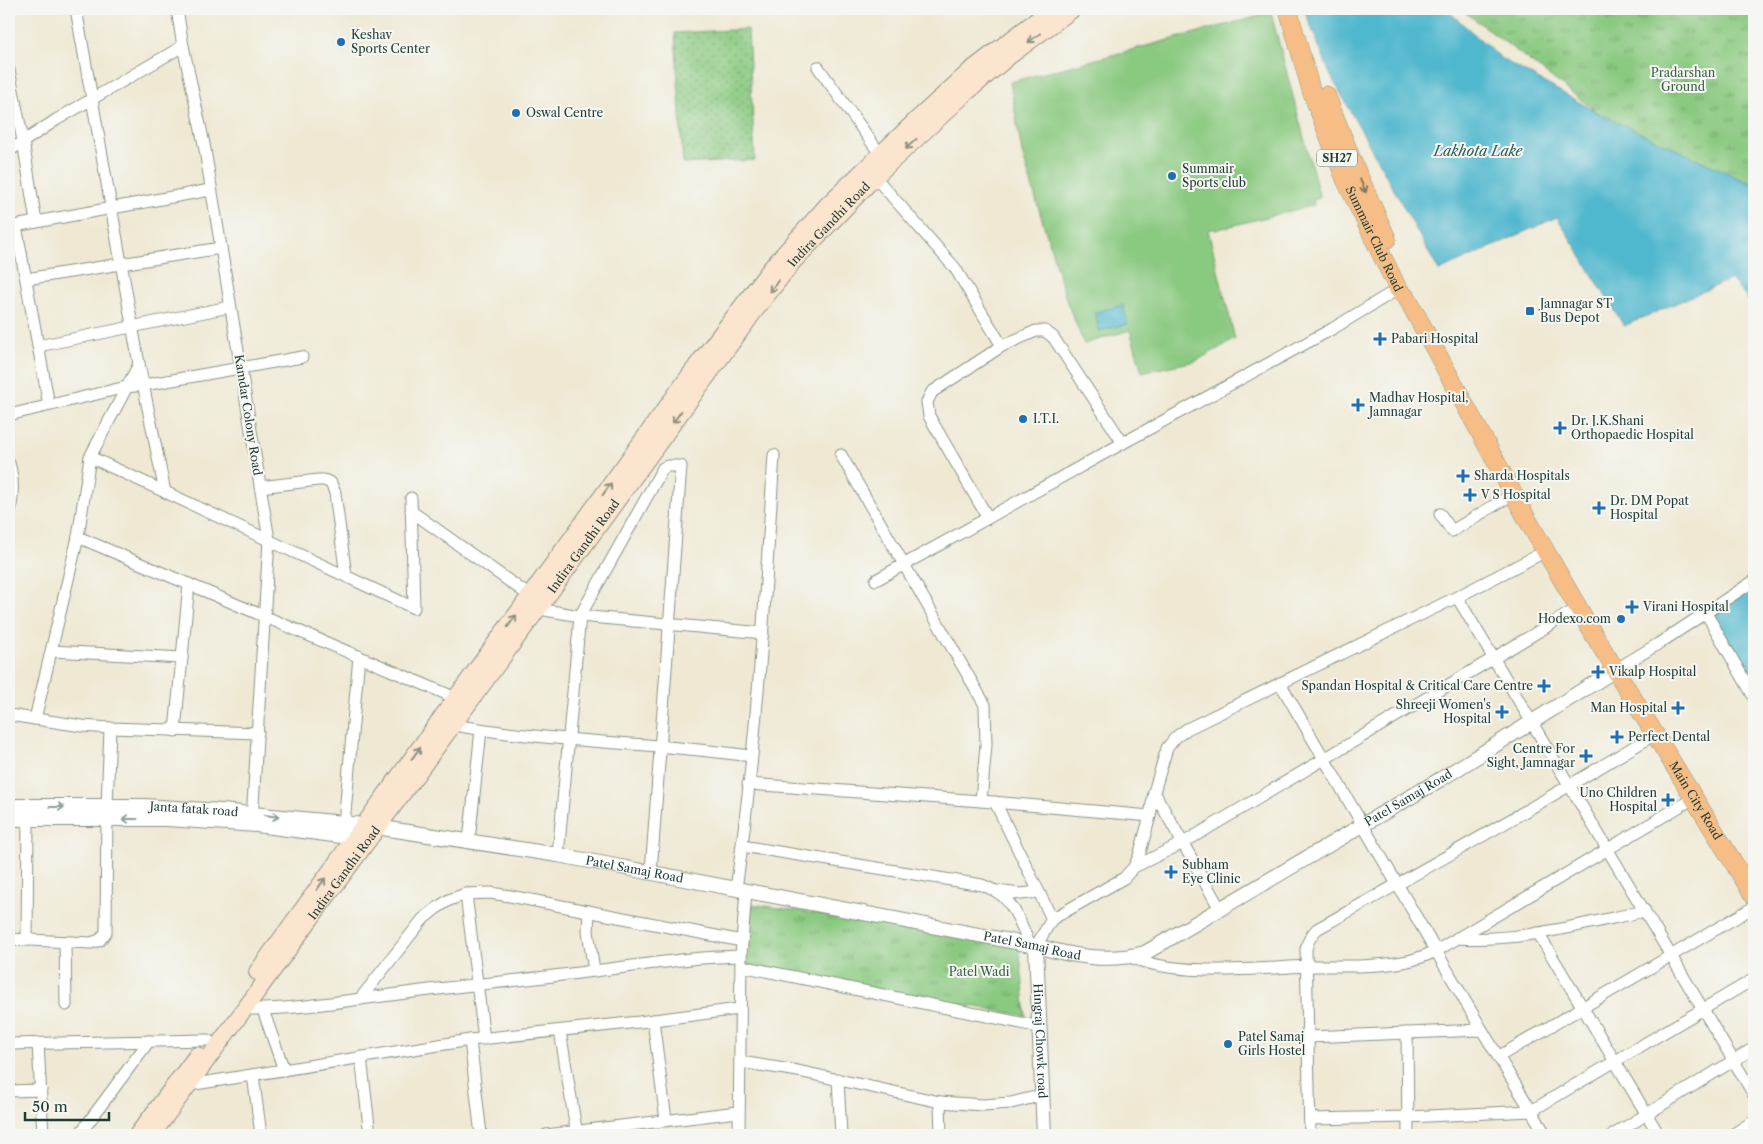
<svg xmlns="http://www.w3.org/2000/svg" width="1763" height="1144" font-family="'Libre Caslon Text',serif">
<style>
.grass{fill:url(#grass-dots);stroke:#54835a}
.park{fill:url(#park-tufts);stroke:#54835a}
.pitch{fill:#8ac980;stroke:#54835a}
.water{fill:#50b7ce;stroke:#387a81}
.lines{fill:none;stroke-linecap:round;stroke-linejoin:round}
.minor-casing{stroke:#879384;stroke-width:13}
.tertiary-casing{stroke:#879384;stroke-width:16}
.secondary-casing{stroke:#879384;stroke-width:18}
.primary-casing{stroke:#879384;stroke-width:19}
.minor{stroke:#fff;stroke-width:11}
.tertiary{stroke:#fff;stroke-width:14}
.secondary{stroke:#fbe5cf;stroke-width:16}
.primary{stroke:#f6be86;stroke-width:18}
.oneway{stroke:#8d9182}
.oneway2{stroke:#807759}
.oneway3{stroke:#8f9e9a}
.poi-dot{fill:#1f6fb2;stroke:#f6f6f2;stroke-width:2}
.labels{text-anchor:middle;stroke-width:4;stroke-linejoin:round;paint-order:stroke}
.shield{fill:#f6f6f2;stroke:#60746d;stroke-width:1}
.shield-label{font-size:11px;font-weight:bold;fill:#1f3d34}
.poi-label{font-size:12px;fill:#1f3d34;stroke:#f6f6f2;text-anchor:start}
.park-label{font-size:12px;fill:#3a6047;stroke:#f6f6f2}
.street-label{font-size:12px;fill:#1f3d34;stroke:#f6f6f2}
.water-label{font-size:14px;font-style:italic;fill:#2b5c5a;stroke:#f6f6f2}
</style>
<defs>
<pattern id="grass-dots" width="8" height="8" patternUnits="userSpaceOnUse" patternTransform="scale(1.25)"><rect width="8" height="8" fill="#8ac980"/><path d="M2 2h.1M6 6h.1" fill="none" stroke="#70a46a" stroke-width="1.8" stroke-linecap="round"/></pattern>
<pattern id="park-tufts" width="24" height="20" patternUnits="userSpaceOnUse" patternTransform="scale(1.25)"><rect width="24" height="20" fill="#8ac980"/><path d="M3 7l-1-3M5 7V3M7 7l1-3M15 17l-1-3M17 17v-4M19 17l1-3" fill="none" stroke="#70a46a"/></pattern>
</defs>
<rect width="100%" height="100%" fill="#f6f6f2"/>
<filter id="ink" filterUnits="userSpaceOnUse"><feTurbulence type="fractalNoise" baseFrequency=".02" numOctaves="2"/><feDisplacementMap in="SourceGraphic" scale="10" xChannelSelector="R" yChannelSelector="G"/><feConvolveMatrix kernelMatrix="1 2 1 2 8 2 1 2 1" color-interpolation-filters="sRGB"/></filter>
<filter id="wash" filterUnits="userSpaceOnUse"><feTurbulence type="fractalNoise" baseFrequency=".0096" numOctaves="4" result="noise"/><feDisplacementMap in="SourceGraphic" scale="20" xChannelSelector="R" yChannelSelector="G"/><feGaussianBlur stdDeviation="1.12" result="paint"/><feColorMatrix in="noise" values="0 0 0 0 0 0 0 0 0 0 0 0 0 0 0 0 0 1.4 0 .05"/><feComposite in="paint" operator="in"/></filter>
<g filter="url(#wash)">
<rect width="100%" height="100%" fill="#efe9d4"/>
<!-- grass -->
<polygon class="grass" points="748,29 755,160 683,164 675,33"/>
<!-- park -->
<g class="park">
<polygon points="1461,9 1754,9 1754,189 1604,117"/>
<polygon points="752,904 1019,943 1026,1016 747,965"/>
</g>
<!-- pitch -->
<polygon class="pitch" points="1271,13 1320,198 1313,200 1314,205 1215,230 1214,228 1208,230 1235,339 1196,361 1142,372 1130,330 1084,344 1067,302 1022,153 1010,82"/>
<!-- water -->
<g class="water">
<polygon points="1304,9 1446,9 1502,59 1604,116 1754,185 1754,307 1731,279 1624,326 1557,217 1439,271 1330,74"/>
<polygon points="1123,305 1128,324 1099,331 1095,312"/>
<polygon points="1754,588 1754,692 1708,616"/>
</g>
</g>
<g filter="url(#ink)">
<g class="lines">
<!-- minor casing -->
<g class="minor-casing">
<g id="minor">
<polyline points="76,9 139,364 165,492"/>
<polyline points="177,9 183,46 204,144 269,540 252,821"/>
<polyline points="818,67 880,154"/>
<polyline points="9,70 23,141 36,222"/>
<polyline points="9,151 56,120 183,46"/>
<polyline points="875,177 955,268 1002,346"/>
<polyline points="16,226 49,405"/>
<polyline points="9,227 210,190"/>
<polyline points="26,279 221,248"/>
<polyline points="38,346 229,307"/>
<polyline points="9,415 126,387 144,385 302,357"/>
<polyline points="841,455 985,705 986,745 981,801"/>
<polyline points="90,457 414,608 411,498"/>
<path d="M 9,463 C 14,480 13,498 9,516"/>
<polyline points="260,487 318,480 324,480 331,483 335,493 346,576"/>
<polyline points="411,511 530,596"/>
<polyline points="1440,514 1452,531 1513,494"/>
<polyline points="988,518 929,416 927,402 932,392 1002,346 1036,331 1045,331 1053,337 1123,443"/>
<polyline points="78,537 456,698"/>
<polyline points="876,580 1123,443 1332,329 1398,289"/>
<polyline points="1457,597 1754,1095"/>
<polyline points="539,609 580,616 763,633"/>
<polyline points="1706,613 1754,697"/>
<polyline points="52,651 182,658"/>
<polyline points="1615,670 1658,644 1754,581"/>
<polyline points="1280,683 1482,1030 1546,1135"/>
<polyline points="9,715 82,726 110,728 258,733"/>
<polyline points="35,719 78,537 90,457 139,364"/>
<path d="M 454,725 C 522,737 591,741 659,746 C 690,749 720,752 751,756"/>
<polyline points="175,731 189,584"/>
<polyline points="748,784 981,801 1150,816"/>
<polyline points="1154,792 1220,909"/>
<polyline points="995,802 1052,919"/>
<polyline points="344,824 359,656"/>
<polyline points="469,841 481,730"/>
<path d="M 742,846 L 982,885 C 987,887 992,889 997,892 C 1014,902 1022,927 1030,945"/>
<polyline points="558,855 580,616 663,468 667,466 681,466 651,872"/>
<polyline points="1134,867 1183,843 1578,608"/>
<path d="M 736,889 C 757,745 765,600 774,455"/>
<polyline points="996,891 1021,894 1038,892"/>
<polyline points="466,894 484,1039"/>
<polyline points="589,911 588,931 594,971"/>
<polyline points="1538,933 1659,1135"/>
<path d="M 1457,938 C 1521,942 1583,924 1645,911"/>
<polyline points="9,939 91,943 100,940 106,932 107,807 110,728"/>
<polyline points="27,940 28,819"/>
<polyline points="65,942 66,1005"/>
<polyline points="1036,946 1052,919 1124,878 1134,867 1139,856 1150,816 1154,792 1167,748 1176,737 1187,729 1457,597 1546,551"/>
<path d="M 1130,957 C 1181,978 1257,968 1312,966 C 1342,966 1374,967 1403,962 C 1415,960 1425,956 1436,951 L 1694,798"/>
<polyline points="741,966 1040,1027"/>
<polyline points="360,999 423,919 437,908 449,900 466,894 490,893 510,896 742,941"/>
<path d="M 244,1009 C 293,1010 342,1001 391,995 C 458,986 526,980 594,971 C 643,965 691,957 741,956"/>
<polyline points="263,1010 284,1070"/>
<polyline points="653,1020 666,1120"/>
<polyline points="560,1031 577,1135"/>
<polyline points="1407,1033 1408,1135"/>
<polyline points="1308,1037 1482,1030"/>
<polyline points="470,1040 481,1135"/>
<polyline points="38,1043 43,1135"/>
<polyline points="9,1044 208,1040"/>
<polyline points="361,1057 370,1135"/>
<polyline points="1498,1057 1754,907"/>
<polyline points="740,1062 798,1071 940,1102 983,1105 1011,1103 1043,1095"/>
<polyline points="253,1075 261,1135"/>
<polyline points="838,1079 841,1135"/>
<polyline points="189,1085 470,1040 639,1022 739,1009"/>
<polyline points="9,1091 41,1090"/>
<polyline points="940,1102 941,1135"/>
<polyline points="1310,1119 1408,1117 1531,1111 1754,979"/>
<polyline points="79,1135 149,1041"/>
<polyline points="546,1135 738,1112"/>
<polyline points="739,1135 741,956 746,891"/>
<path d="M 1310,1135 L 1306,949 C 1308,940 1311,935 1317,929 C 1431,866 1544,802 1655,734"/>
<polyline points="1613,1135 1754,1048"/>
<polyline points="1732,1135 1754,1121"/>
</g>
</g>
<!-- tertiary casing -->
<g class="tertiary-casing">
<g id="tertiary">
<path id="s1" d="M 9,806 L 144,806 L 222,811 L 363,825 L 558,855 L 1036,946 C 1073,956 1108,963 1145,953 L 1441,779 L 1615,670"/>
<polyline points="9,819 167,819 257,825 364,839"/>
<path id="s2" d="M 1036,946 L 1044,1135"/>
</g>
</g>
<!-- secondary casing -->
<g class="secondary-casing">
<g id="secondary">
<polyline points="257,972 697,365 771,268 828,204 915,121 971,70 1051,9"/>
<polyline points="137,1135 197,1055"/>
<path id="s3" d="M 152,1135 L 544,601 L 754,312 L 792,263 L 875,177 L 964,95 L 1011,55 L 1073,9"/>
</g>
</g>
<!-- primary casing -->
<g class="primary-casing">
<g id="primary">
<path id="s4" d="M 1288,9 L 1311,90 L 1346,181 L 1398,289 L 1407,298 L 1527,519 L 1594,635 L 1754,896"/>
<polyline points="1326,95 1356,170 1387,239"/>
</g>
</g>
<!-- minor -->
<use href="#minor" class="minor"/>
<!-- tertiary -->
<use href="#tertiary" class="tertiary"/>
<!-- secondary -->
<use href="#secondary" class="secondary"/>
<!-- primary -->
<use href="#primary" class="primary"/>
</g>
<!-- one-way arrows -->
<defs><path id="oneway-shaft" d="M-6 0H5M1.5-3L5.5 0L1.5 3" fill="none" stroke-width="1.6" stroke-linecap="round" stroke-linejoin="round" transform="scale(1.25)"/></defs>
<g class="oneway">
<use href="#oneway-shaft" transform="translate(1034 38) rotate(143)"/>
<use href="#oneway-shaft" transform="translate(911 144) rotate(137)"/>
<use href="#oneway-shaft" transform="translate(774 286) rotate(128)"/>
<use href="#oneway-shaft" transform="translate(677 417) rotate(126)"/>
<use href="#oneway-shaft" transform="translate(607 489) rotate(-54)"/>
<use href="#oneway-shaft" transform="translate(512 621) rotate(-54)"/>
<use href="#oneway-shaft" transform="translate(416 753) rotate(-54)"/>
<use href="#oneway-shaft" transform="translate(321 884) rotate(-54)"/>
</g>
<use class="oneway2" href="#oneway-shaft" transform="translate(1363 186) rotate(66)"/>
<g class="oneway3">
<use href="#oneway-shaft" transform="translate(57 807)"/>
<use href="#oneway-shaft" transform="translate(272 816) rotate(7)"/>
<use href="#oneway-shaft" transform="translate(130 819) rotate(180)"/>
</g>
</g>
<!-- markers -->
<g class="poi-dot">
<circle cx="341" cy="42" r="5"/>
<circle cx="516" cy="113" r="5"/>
<circle cx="1172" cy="176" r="5"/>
<rect x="1525" y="306" width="10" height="10" rx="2.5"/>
<path d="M1377.5 331.5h5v5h5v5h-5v5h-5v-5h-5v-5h5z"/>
<path d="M1355.5 397.5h5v5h5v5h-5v5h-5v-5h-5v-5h5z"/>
<circle cx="1023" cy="419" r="5"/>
<path d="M1557.5 420.5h5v5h5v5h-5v5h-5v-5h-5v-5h5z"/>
<path d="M1460.5 468.5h5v5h5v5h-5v5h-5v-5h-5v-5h5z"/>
<path d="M1467.5 487.5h5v5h5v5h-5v5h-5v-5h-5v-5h5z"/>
<path d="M1596.5 500.5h5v5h5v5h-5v5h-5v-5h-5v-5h5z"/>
<path d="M1629.5 599.5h5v5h5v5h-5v5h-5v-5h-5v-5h5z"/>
<circle cx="1621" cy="619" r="5"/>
<path d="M1595.5 664.5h5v5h5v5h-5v5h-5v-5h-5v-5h5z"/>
<path d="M1541.5 678.5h5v5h5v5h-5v5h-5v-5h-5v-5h5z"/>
<path d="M1675.5 700.5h5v5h5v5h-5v5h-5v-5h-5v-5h5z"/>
<path d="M1499.5 704.5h5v5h5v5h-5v5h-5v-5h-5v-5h5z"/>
<path d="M1614.5 729.5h5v5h5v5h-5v5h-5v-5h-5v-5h5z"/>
<path d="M1583.5 748.5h5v5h5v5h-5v5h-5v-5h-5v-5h5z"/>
<path d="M1665.5 792.5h5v5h5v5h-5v5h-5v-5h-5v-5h5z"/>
<path d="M1168.5 864.5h5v5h5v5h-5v5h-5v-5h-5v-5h5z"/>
<circle cx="1228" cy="1044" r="5"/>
</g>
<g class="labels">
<!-- shield labels -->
<rect class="shield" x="1317" y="149.5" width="40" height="17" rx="4"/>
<g class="shield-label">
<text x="1337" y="162">SH27</text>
</g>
<!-- poi labels -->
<g class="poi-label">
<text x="351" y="39">Keshav<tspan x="351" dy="14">Sports Center</tspan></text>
<text x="526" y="117">Oswal Centre</text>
<text x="1182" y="173">Summair<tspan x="1182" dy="14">Sports club</tspan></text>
<text x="1540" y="308">Jamnagar ST<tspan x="1540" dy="14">Bus Depot</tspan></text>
<text x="1391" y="343">Pabari Hospital</text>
<text x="1369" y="402">Madhav Hospital,<tspan x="1369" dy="14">Jamnagar</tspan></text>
<text x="1033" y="423">I.T.I.</text>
<text x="1571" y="425">Dr. J.K.Shani<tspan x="1571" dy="14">Orthopaedic Hospital</tspan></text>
<text x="1474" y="480">Sharda Hospitals</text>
<text x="1481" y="499">V S Hospital</text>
<text x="1610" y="505">Dr. DM Popat<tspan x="1610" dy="14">Hospital</tspan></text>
<text x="1643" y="611">Virani Hospital</text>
<text x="1611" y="623" text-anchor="end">Hodexo.com</text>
<text x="1609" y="676">Vikalp Hospital</text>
<text x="1533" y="690" text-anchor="end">Spandan Hospital &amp; Critical Care Centre</text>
<text x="1491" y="709" text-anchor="end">Shreeji Women's<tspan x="1491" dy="14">Hospital</tspan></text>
<text x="1667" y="712" text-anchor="end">Man Hospital</text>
<text x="1628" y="741">Perfect Dental</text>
<text x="1575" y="753" text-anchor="end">Centre For<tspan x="1575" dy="14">Sight, Jamnagar</tspan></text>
<text x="1657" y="797" text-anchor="end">Uno Children<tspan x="1657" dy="14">Hospital</tspan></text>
<text x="1182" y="869">Subham<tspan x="1182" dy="14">Eye Clinic</tspan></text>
<text x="1238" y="1041">Patel Samaj<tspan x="1238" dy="14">Girls Hostel</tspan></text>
</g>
<!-- park labels -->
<g class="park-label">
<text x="1683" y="77">Pradarshan<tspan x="1683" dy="14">Ground</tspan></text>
<text x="979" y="976">Patel Wadi</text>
</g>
<!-- street labels -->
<g class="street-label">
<text dy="4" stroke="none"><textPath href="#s3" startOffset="1135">Indira Gandhi Road</textPath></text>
<text dy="4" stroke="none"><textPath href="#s4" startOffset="246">Summair Club Road</textPath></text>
<text transform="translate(248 415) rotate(81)" y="4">Kamdar Colony Road</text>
<text dy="4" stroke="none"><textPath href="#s3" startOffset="730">Indira Gandhi Road</textPath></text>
<text dy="4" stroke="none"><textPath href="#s1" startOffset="1455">Patel Samaj Road</textPath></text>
<text dy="4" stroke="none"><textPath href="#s4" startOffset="894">Main City Road</textPath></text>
<text dy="4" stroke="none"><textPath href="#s1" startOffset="185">Janta fatak road</textPath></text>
<text dy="4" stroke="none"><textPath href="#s1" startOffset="630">Patel Samaj Road</textPath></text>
<text dy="4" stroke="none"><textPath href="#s3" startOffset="325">Indira Gandhi Road</textPath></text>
<text dy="4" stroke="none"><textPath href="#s1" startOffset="1035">Patel Samaj Road</textPath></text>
<text dy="4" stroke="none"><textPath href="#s2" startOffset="95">Hingraj Chowk road</textPath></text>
</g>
<!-- water labels -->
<g class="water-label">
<text x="1478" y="156">Lakhota Lake</text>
</g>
</g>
<!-- margin -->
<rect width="1763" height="1144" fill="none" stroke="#f6f6f2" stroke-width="30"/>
<!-- scale -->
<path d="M25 1112v8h84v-8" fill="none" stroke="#1f3d34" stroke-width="2.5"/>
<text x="32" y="1112" font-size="15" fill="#1f3d34" stroke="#f6f6f2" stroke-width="4" paint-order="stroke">50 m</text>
</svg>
